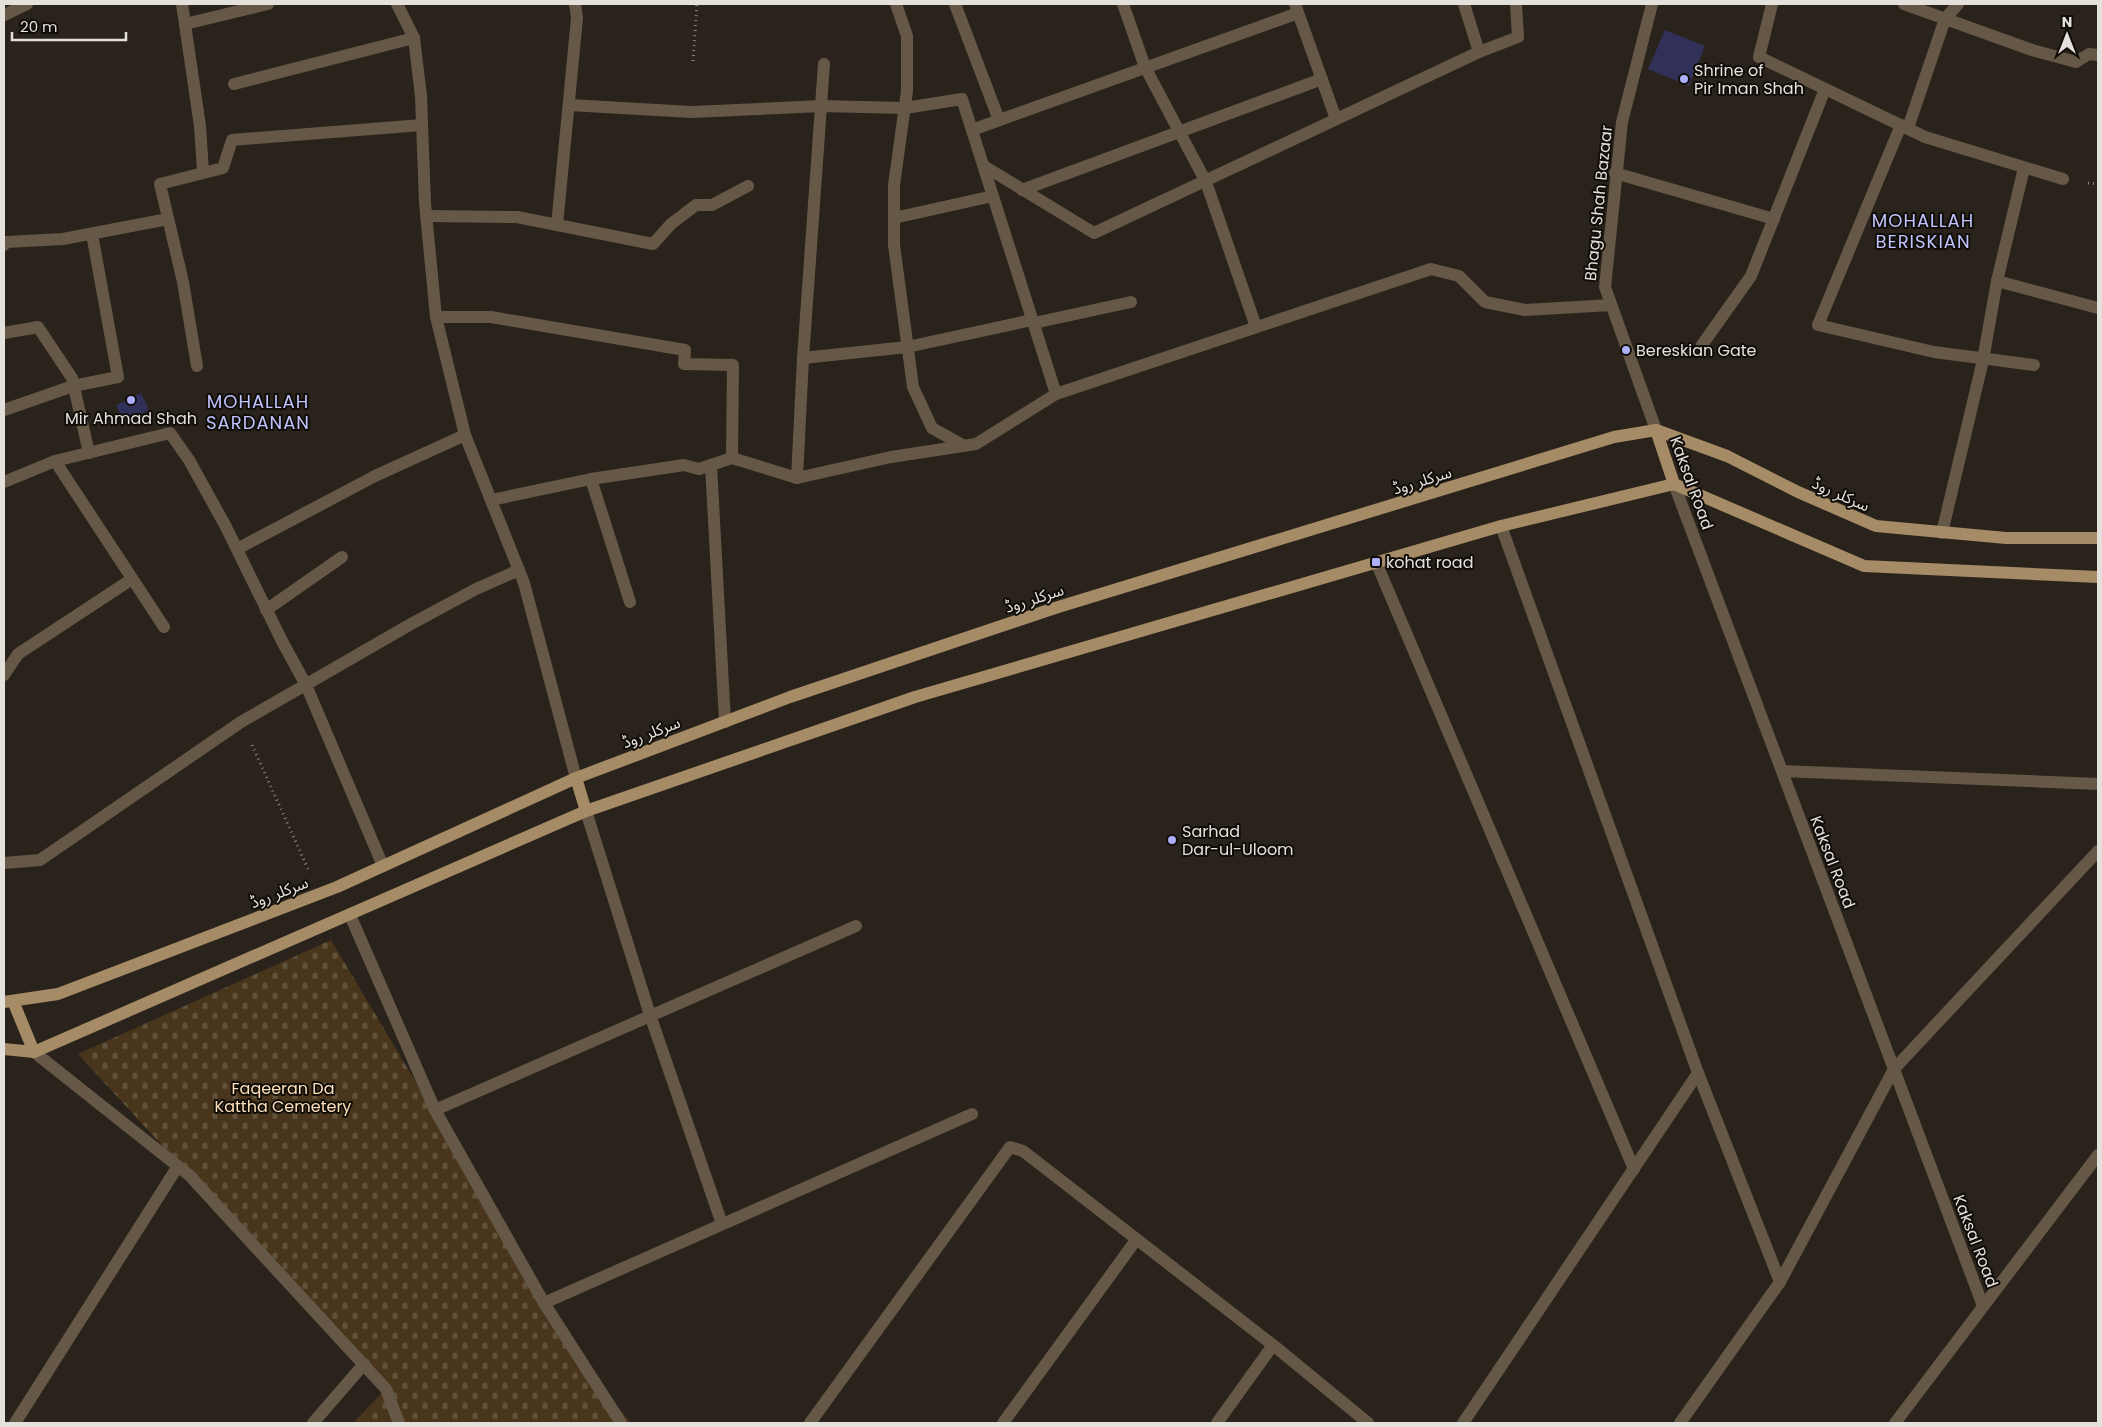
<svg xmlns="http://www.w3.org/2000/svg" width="2102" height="1427" font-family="Poppins,'Noto Sans Arabic',sans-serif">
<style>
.cemetery{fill:url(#cemetery-stones)}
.building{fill:#303058}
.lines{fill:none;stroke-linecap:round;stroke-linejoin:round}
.path{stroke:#89847d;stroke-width:3;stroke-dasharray:1 4;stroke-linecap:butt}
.minor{stroke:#655847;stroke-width:12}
.major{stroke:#a68b67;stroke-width:12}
.poi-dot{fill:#adaffb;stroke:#100d09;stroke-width:2}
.labels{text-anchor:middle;stroke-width:4;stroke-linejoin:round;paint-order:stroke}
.poi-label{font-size:16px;fill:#e4e0db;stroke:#100d09;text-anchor:start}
.street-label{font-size:16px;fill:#e4e0db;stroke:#100d09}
.park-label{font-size:16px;fill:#fddfb8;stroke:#100d09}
.neighbourhood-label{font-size:18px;letter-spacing:1px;fill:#c0c3fd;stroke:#100d09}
</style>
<defs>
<pattern id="cemetery-stones" width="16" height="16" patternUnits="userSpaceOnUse" patternTransform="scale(1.25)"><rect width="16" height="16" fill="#48351b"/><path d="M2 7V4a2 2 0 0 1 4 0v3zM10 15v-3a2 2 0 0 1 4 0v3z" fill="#62523c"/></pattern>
</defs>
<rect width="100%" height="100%" fill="#2a231b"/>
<!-- cemetery -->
<polygon class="cemetery" points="331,940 587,1369 631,1423 353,1423 386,1389 78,1054"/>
<!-- building -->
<g class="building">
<polygon points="1665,30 1705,46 1689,86 1648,69"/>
<polygon points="141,393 149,410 124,422 116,405"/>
</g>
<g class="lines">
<!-- path -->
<g class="path">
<polyline points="693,61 697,4"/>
<polyline points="2088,183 2098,184"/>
<polyline points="252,745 308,869"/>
</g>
<!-- minor -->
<g class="minor">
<polyline points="182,4 200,126 203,171"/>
<polyline points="397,4 414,38 421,96 425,203 436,317 465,435 524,583 576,778"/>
<polyline points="896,4 907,36 907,91 894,185 894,245 913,387 932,428 964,446"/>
<polyline points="955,4 999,120"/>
<polyline points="1123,4 1145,67 1206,182 1256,327"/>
<polyline points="1295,4 1336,119"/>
<polyline points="1464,4 1479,52"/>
<polyline points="1652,4 1622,122 1605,287 1656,430"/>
<polyline points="1772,4 1759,57 1925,137 2063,179"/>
<polyline points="1904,4 2032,50 2076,62 2089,54 2098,55"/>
<polyline points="4,15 27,4"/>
<polyline points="185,24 268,4"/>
<polyline points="234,84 414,38"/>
<polyline points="569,105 692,112 821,106 905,108 962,99 1056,394"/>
<polyline points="1901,125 1818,325 1934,352 2034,365"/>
<polyline points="1908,128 1945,19 1958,4"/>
<polyline points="972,130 1298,13"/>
<polyline points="984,166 1094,233 1479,52 1518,37 1516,4"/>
<polyline points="1615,173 1774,219"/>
<polyline points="1022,190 1322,79"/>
<polyline points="426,216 517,217 653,244 671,224 696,205 712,205 748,186"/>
<polyline points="894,218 993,196"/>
<polyline points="557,225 577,18 575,4"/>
<polyline points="4,245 6,242 63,239 168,219"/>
<polyline points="1997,281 2098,308"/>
<polyline points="436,317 491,317 685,350 684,364 733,365 732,458"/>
<polyline points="1034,323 1131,302"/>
<polyline points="4,333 38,327 72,378 89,453"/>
<polyline points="1702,345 1751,276 1825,89"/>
<polyline points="803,358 907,347 1032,320"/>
<polyline points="197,366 183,282 160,184 223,168 232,140 422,125"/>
<polyline points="4,410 73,386 118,377 92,234"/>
<polyline points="55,461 164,627"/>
<polyline points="711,465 725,722"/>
<polyline points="797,478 803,358 824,64"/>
<polyline points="591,479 630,602"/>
<polyline points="4,482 55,461 170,433 189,460 225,525 283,643 306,685 383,866"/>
<polyline points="1674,484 1983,1306"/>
<polyline points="491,500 591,479 651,470 684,465 699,469 732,458 797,478 891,457 976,444 1056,394 1431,269 1459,276 1485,302 1525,310 1611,305"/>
<polyline points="1501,526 1698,1073 1780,1282"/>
<polyline points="1942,533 1983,360 1997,281 2024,168"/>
<polyline points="237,549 375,476 465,435"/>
<polyline points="1376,562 1634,1169"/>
<polyline points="266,610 342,557"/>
<polyline points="4,675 18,654 132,579"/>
<polyline points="1782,771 2098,784"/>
<polyline points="586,811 650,1015 722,1224"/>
<polyline points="4,863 40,860 241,722 411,624 476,589 519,570"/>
<polyline points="350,915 435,1110 544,1303 621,1423"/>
<polyline points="34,1052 189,1175 386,1389 399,1423"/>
<polyline points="435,1110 856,926"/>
<polyline points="544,1303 972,1114"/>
<polyline points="15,1423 178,1166"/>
<polyline points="313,1423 364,1364"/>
<polyline points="810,1423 1010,1147 1023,1151 1273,1345 1368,1423"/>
<polyline points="1003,1423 1136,1240"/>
<polyline points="1217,1423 1273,1345"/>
<polyline points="1463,1423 1698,1073"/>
<polyline points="1680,1423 1780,1282 1894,1069 2098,851"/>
<polyline points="1895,1423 2098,1155"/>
</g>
<!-- major -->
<g class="major">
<polyline points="1656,430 1674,484"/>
<polyline points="576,778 586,811"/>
<polyline points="13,1001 34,1052"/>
<polyline points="4,1002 58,994 337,887 576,778 790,697 1055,608 1614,437 1656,430 1727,456 1798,492 1876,526 2006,538 2098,538"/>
<polyline points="4,1049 34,1052 586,811 915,697 1501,526 1674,484 1864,566 2098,577"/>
</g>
</g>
<!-- markers -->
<g class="poi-dot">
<circle cx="1684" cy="79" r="5"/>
<circle cx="1626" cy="350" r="5"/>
<circle cx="131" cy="400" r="5"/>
<rect x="1371" y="557" width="10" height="10" rx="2.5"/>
<circle cx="1172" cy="840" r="5"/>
</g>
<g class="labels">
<!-- poi labels -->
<g class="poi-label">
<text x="1694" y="76">Shrine of<tspan x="1694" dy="18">Pir Iman Shah</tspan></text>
<text x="1636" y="356">Bereskian Gate</text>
<text x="131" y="424" text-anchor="middle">Mir Ahmad Shah</text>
<text x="1386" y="568">kohat road</text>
<text x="1182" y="837">Sarhad<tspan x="1182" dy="18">Dar-ul-Uloom</tspan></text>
</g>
<!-- street labels -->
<g class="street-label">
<text transform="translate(1598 203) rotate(-84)" y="6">Bhagu Shah Bazaar</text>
<text transform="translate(1422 480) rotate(-17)" y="6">سرکلر روڈ</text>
<text transform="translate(1692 483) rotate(70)" y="6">Kaksal Road</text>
<text transform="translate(1841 494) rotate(24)" y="6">سرکلر روڈ</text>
<text transform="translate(1034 598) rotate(-18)" y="6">سرکلر روڈ</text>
<text transform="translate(651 732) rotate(-21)" y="6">سرکلر روڈ</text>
<text transform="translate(1833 862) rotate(69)" y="6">Kaksal Road</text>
<text transform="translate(279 892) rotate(-21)" y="6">سرکلر روڈ</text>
<text transform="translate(1976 1241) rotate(69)" y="6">Kaksal Road</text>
</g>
<!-- park labels -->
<g class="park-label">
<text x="283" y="1094">Faqeeran Da<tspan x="283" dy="18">Kattha Cemetery</tspan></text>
</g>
<!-- neighbourhood labels -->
<g class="neighbourhood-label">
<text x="1923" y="227">MOHALLAH<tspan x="1923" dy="21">BERISKIAN</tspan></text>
<text x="258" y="408">MOHALLAH<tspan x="258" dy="21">SARDANAN</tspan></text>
</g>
</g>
<!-- border -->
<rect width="2102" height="1427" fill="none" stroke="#e4e0db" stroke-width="10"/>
<!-- north arrow -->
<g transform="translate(2067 35)" stroke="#100d09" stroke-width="4" paint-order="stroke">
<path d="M0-4L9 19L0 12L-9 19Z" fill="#e4e0db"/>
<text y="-8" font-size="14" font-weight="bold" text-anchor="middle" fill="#e4e0db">N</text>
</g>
<!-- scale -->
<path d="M12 32v8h114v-8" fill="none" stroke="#e4e0db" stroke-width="2.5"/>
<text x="20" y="32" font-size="15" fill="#e4e0db" stroke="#100d09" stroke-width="4" paint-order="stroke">20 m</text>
</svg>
